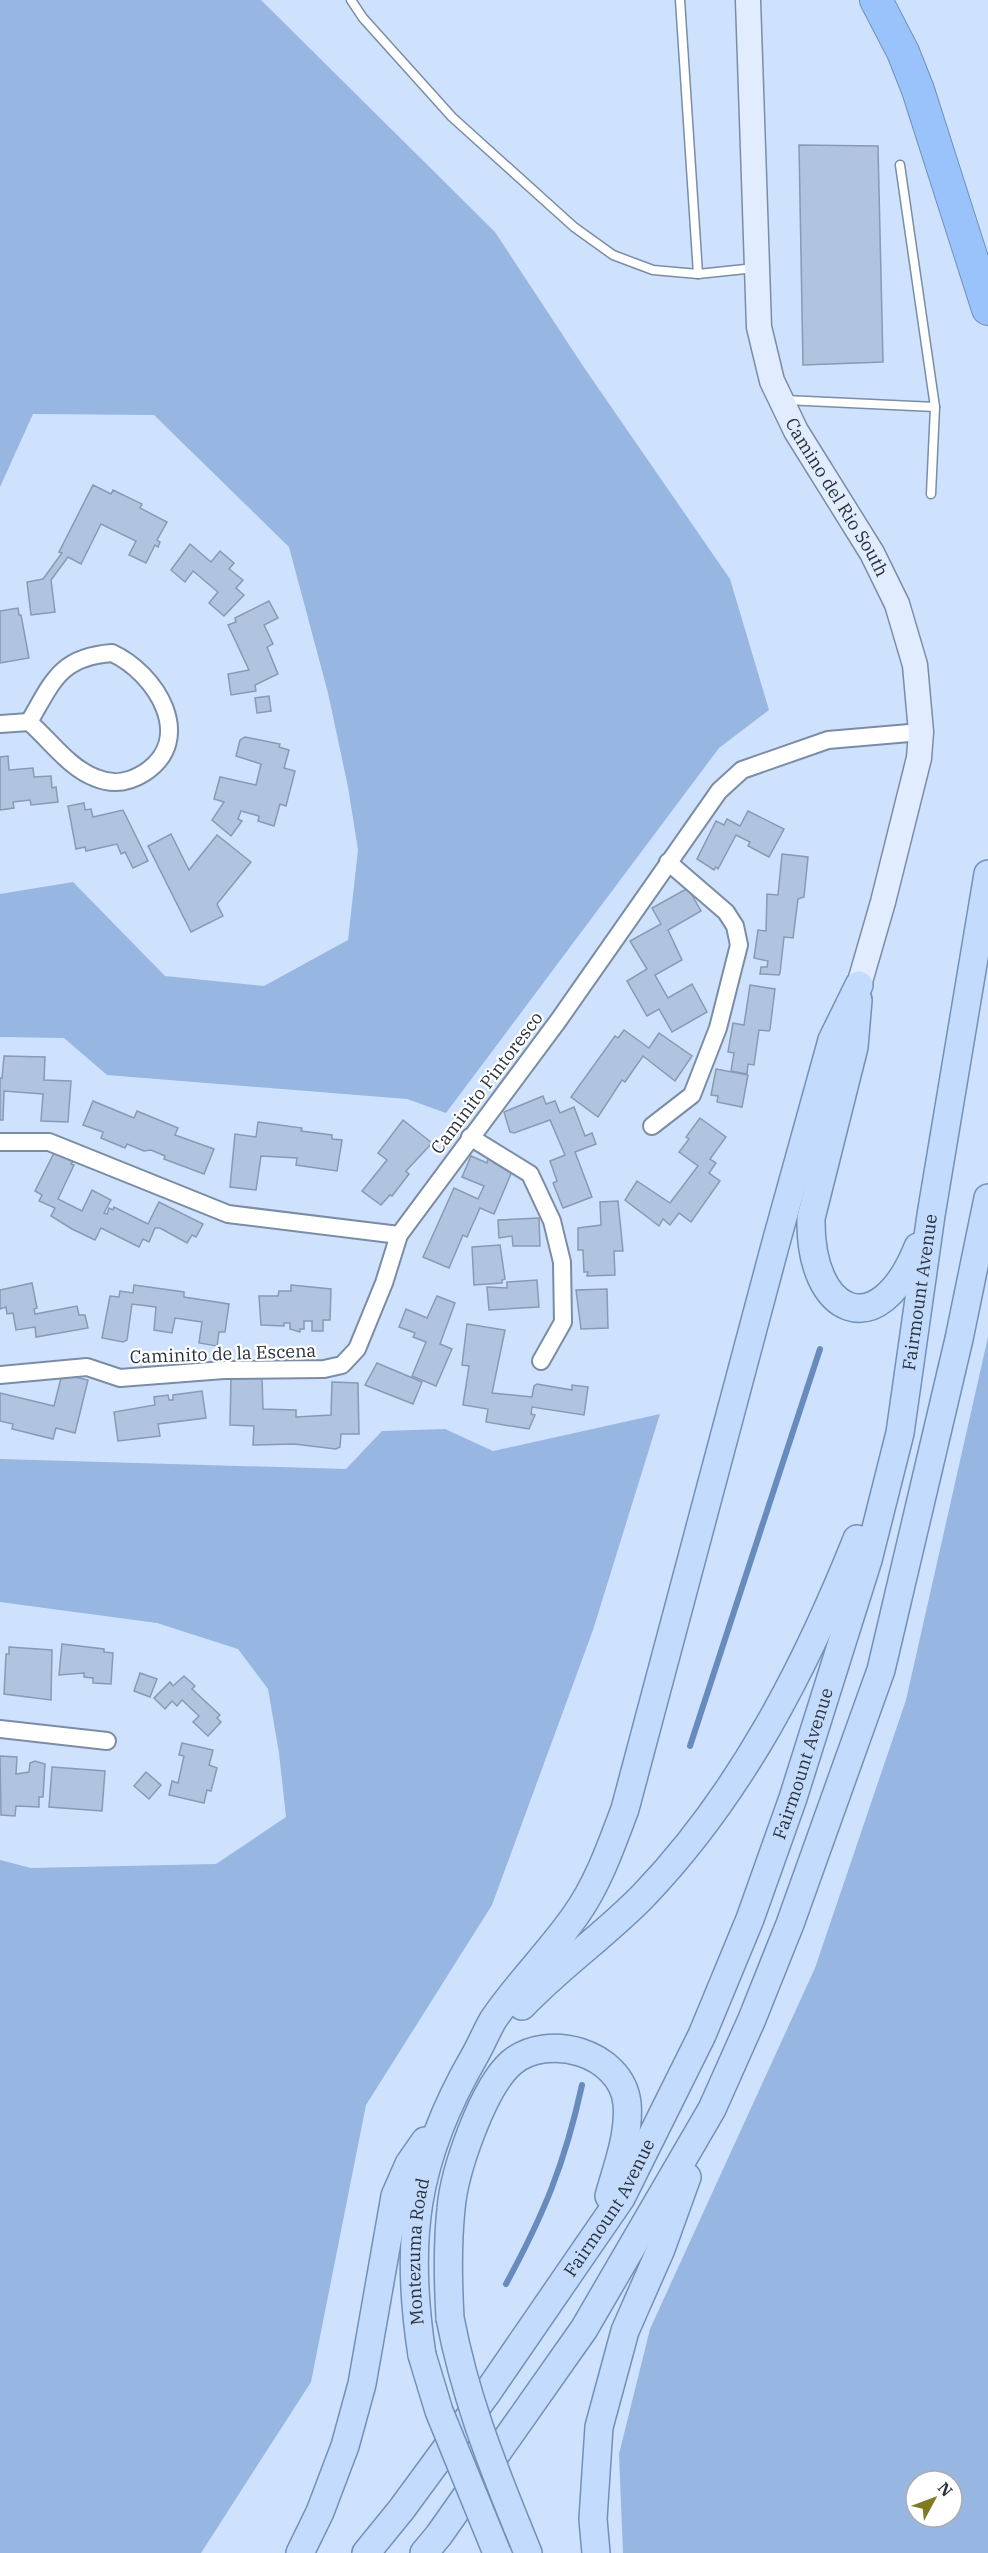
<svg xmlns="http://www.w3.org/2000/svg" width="988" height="2553" font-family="'IBM Plex Serif',serif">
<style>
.grass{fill:#97b6e2;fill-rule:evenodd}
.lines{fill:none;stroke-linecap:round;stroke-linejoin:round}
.stream{stroke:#688bbd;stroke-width:6}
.building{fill:#b0c3df;stroke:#889ab4;stroke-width:1.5}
.lane-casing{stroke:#7b8ca6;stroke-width:11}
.street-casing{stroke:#7b8ca6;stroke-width:20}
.secondary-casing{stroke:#7b8ca6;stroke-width:27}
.primary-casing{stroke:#7390b8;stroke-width:30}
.highway-casing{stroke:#7390b8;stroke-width:34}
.lane{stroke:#fff;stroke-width:8}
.street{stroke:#fff;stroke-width:16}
.secondary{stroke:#e1edfe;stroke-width:24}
.primary{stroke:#c3dbfd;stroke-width:27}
.highway{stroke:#9bc3fb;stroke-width:32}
.primary-bridge-casing{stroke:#7390b8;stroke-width:30;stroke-linecap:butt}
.primary-bridge{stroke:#c3dbfd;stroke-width:27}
.labels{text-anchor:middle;stroke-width:4.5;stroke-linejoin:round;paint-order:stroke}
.street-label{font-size:18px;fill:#2a313c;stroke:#fff}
</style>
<rect width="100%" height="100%" fill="#cee2fd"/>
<!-- grass -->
<g class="grass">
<polygon points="0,0 261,0 495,232 585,369 730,579 769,710 719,748 446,1113 407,1099 107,1075 64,1038 0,1037 0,894 73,882 165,976 264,986 348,940 358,850 348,787 328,693 289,547 154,415 33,414 0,487"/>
<path d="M 988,1337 L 988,2553 L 623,2553 L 619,2454 L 650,2329 L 815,1968 L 906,1700 ZM 916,2481 L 952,2481 L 952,2517 L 916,2517 Z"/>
<polygon points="660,1414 593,1630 492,1905 366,2105 311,2382 201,2553 0,2553 0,1860 31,1868 216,1864 286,1817 279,1753 268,1689 238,1649 157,1623 0,1602 0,1459 346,1469 382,1431 445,1429 493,1451"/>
</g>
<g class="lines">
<!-- stream -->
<g class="stream">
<polyline points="690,1746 820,1349"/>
<path d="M 506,2284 C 544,2214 565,2163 582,2085"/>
</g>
</g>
<!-- building -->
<g class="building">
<polygon points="799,145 878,146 883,362 803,365"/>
<polygon points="93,485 111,494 113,490 142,504 140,508 167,522 157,540 160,542 158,547 155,545 146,563 129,555 136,541 101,524 81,564 68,557 51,580 55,612 31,615 27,582 43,579 62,553 59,552"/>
<polygon points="190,544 211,562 220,551 234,563 229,569 243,580 236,588 244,595 224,616 209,603 218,592 193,571 185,582 171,570"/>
<polygon points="269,601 278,618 264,625 273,644 267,647 278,674 255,685 256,691 231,695 228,674 249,670 228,625 236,622 235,618"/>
<polygon points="18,608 19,615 21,615 29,658 0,663 0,611"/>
<polygon points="269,696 271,711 257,713 255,698"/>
<polygon points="245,737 280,744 279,747 289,750 284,768 295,771 286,806 280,804 274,826 258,821 259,816 241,811 238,819 242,821 231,836 212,820 224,802 214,799 220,777 256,785 261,764 236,756 240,740"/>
<polygon points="8,756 9,770 33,768 34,777 51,776 52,788 56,787 58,802 31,805 30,800 13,802 14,808 0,810 0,757"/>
<polygon points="84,803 85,810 91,809 93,817 123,810 148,861 133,868 125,852 121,854 117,844 86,851 85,847 76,849 68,806"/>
<polygon points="748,811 784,829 769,857 748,846 750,842 736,835 718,869 716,867 714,870 697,859 716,821 724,825 727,819 740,826"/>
<polygon points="171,834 189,870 217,835 251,862 217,904 223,916 191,932 148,846"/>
<polygon points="782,854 808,857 804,897 798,899 793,938 784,937 780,973 779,975 760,974 761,967 767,967 768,961 754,958 758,930 766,931 767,894 778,895"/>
<polygon points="688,888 701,911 668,930 682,960 655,975 668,998 692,984 707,1012 672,1032 659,1009 647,1016 627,981 647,969 630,941 661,924 652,908"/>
<polygon points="750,985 775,989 770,1029 769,1031 759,1030 754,1065 748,1064 747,1074 731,1071 734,1053 728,1052 733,1023 744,1025"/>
<polygon points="624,1030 649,1048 659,1033 692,1056 675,1081 643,1056 625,1082 622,1080 598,1117 571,1097 615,1036 618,1038"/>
<polygon points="4,1056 45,1057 44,1080 71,1081 68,1122 41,1121 43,1094 4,1091 3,1120 0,1120 0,1078 2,1078"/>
<polygon points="716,1069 748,1075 742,1107 717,1102 718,1096 711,1095"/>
<polygon points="543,1096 546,1104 555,1101 560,1113 574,1107 585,1136 592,1133 596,1144 575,1152 592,1197 563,1208 553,1183 557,1181 550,1161 565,1155 550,1120 514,1133 510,1132 504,1112"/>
<polygon points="93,1101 134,1118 137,1111 178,1128 175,1135 214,1149 204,1174 164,1159 165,1156 151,1150 144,1151 127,1144 125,1148 101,1138 103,1132 83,1125"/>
<polygon points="700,1118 726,1137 710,1159 716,1163 709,1173 720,1181 691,1222 679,1213 670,1225 663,1219 659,1226 625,1200 637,1181 670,1203 698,1166 679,1152 689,1139 686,1137"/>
<polygon points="403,1120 432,1143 406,1171 409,1174 392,1196 390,1195 381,1205 362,1191 387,1160 378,1153"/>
<polygon points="258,1122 302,1128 301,1131 332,1135 332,1139 342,1140 337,1171 296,1165 297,1158 261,1156 256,1190 230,1187 235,1134 256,1137"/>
<polygon points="54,1153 73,1161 71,1164 74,1165 58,1199 82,1211 92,1190 111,1200 104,1213 107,1214 109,1208 113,1210 114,1207 148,1224 159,1202 203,1224 196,1237 192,1235 187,1243 160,1228 155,1228 149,1242 143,1239 139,1247 101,1228 95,1240 72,1229 51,1216 55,1208 39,1201 42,1195 35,1191"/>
<polygon points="471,1156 487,1163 488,1158 513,1169 494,1214 480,1208 467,1237 463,1235 449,1268 423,1257 454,1188 478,1199 484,1186 462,1177"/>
<polygon points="618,1201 623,1251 614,1251 615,1275 587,1276 588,1272 584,1272 583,1250 578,1250 578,1228 601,1225 600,1202"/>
<polygon points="539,1218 540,1246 513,1246 512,1236 499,1238 498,1220"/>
<polygon points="500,1245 505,1279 502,1280 502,1283 474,1285 472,1247"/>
<polygon points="537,1280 539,1307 489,1310 487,1287 507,1288 507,1282"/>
<polygon points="32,1283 37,1308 34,1309 35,1314 77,1306 79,1315 85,1315 88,1328 36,1337 35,1327 16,1330 13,1313 7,1314 6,1307 0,1309 0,1290"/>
<polygon points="134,1285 184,1292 184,1297 229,1304 225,1332 219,1332 217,1346 199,1343 202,1322 175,1318 172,1333 154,1330 156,1307 132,1304 127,1340 123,1342 102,1338 110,1296 119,1297 120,1291 133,1293"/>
<polygon points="291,1285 331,1289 330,1320 323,1320 323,1331 312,1331 312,1321 304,1321 304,1329 300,1329 300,1332 290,1329 290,1323 284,1323 284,1326 261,1325 259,1296 278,1296 279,1291 291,1291"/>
<polygon points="607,1289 608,1328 581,1329 576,1290"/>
<polygon points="437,1296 455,1303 440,1344 452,1349 436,1386 412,1376 426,1342 413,1337 415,1333 399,1327 406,1309 427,1318"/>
<polygon points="467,1324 505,1330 492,1393 532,1397 534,1386 537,1384 572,1390 572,1385 588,1387 584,1415 532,1407 531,1414 535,1415 529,1429 486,1422 488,1409 463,1405 469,1366 462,1365"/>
<polygon points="377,1363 422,1382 413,1404 365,1385"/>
<polygon points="62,1374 88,1380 75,1433 56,1428 53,1439 12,1429 13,1424 0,1421 0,1393 54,1406"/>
<polygon points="231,1377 262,1378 263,1409 296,1410 296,1417 331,1415 332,1382 358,1383 359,1434 341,1434 340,1447 336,1449 294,1444 253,1445 254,1426 230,1425"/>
<polygon points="202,1391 206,1418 158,1424 160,1436 118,1441 114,1412 155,1405 154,1397 168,1395 169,1400 173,1400 173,1395"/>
<polygon points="62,1644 104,1649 104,1652 113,1653 111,1684 93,1683 93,1678 84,1677 84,1673 59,1675"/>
<polygon points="9,1647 52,1650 51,1700 4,1694 6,1654 9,1654"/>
<polygon points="140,1673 157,1679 150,1697 134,1691"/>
<polygon points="184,1676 195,1686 192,1689 220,1715 217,1718 221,1722 208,1736 193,1722 199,1716 182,1700 177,1706 172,1701 165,1709 154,1698 170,1682 173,1686"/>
<polygon points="182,1743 213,1750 209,1765 217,1768 211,1791 207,1790 204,1803 169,1795 172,1781 178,1783 184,1756 179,1755"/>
<polygon points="0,1756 17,1757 16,1774 29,1772 30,1763 35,1761 45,1764 43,1797 39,1797 39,1807 16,1806 15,1816 1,1815"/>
<polygon points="52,1767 105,1771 102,1811 49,1807"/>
<polygon points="146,1772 161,1785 149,1799 134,1786"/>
</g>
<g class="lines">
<!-- lane casing -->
<g class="lane-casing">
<g id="lane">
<polyline points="351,0 363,18 452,117 574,227 613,255 653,270 698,274 755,268"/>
<polyline points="680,0 698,274"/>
<polyline points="900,165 935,407 931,494"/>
<polyline points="785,400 935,407"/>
</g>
</g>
<!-- street casing -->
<g class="street-casing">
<g id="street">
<path d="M 112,653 C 156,673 197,739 144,773 C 128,783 113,785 96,778 C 69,768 50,740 29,722 C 53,681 60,657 112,653 Z"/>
<polyline points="0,724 29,722"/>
<polyline points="652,1126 692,1095 718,1028 739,945 735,926 726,912 668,862"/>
<polyline points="470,1137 530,1174 552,1221 562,1262 563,1322 541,1361"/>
<polyline points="0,1142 49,1142 228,1214 399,1235"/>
<polyline points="0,1375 87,1367 120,1378 224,1370 324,1369 342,1365 357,1349 384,1283 399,1235 558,1021 719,791 742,770 828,740 921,732"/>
<polyline points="0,1729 107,1741"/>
</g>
</g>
<!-- secondary casing -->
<g class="secondary-casing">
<g id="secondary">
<path id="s1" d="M 748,0 L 759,327 L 772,381 L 796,431 L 872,553 L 897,604 L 915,665 L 921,732 L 919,758 L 883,902 L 859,985"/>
</g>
</g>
<!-- primary casing -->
<g class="primary-casing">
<g id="primary">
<path d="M 858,1000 L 854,1047 L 811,1218 C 809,1315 878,1347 918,1247"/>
<path d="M 522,2006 C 559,1967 605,1935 643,1896 C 740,1795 805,1669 857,1539"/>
<path d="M 450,2318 C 448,2282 447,2246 451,2209 C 454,2171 483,2088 511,2063 C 547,2032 621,2052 627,2103 C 630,2134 617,2167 609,2196"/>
<path id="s2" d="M 422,2355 C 404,2239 415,2159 474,2057 C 481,2045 486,2032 493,2020 C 517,1984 550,1952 575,1916 C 598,1884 611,1846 625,1809 L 775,1246 L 832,1040 L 859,985"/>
<polyline points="517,2526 528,2553"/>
<polyline points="300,2553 320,2512 345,2446 362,2384 395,2196 409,2164 425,2141"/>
<path id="s3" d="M 366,2553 L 401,2510 L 487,2393 L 621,2198 L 702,2035 L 750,1919 L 793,1798 L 868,1560 L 900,1433 L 931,1215 L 988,874"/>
<polyline points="424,2553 439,2535 584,2329 712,2109 752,2019 790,1924 881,1670 959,1339 988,1198"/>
<polyline points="596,2553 593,2519 599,2427 625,2331 661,2249 687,2177"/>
</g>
</g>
<!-- highway casing -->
<g class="highway-casing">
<polyline id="highway" points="876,0 903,52 918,90 988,309"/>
</g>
<!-- lane -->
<use href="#lane" class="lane"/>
<!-- street -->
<use href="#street" class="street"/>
<!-- secondary -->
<use href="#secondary" class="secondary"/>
<!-- primary -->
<use href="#primary" class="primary"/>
<!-- highway -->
<use href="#highway" class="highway"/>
<!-- primary-bridge casing -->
<g class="primary-bridge-casing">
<g id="primary-bridge">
<path d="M 450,2318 C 465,2395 488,2454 517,2526"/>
<polyline points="422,2355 439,2411 497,2553"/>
</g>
</g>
<!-- primary-bridge -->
<use href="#primary-bridge" class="primary-bridge"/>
</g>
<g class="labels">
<!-- street labels -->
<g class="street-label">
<text dy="6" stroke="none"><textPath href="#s1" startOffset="516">Camino del Rio South</textPath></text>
<text transform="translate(487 1083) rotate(-53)" y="6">Caminito Pintoresco</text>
<text dy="6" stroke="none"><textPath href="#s3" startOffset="1396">Fairmount Avenue</textPath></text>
<text transform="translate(223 1354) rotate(-2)" y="6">Caminito de la Escena</text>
<text dy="6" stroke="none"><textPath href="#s3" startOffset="909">Fairmount Avenue</textPath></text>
<text dy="6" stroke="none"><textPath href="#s3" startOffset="423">Fairmount Avenue</textPath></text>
<text dy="6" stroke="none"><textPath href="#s2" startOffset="104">Montezuma Road</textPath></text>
</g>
</g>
<!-- north arrow -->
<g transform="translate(934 2499) rotate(49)"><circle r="28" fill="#ffffff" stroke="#aaadb1" stroke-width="1.5"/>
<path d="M0-4.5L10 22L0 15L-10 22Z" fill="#7f7b22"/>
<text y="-9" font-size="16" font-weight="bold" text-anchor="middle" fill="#2a313c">N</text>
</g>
</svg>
